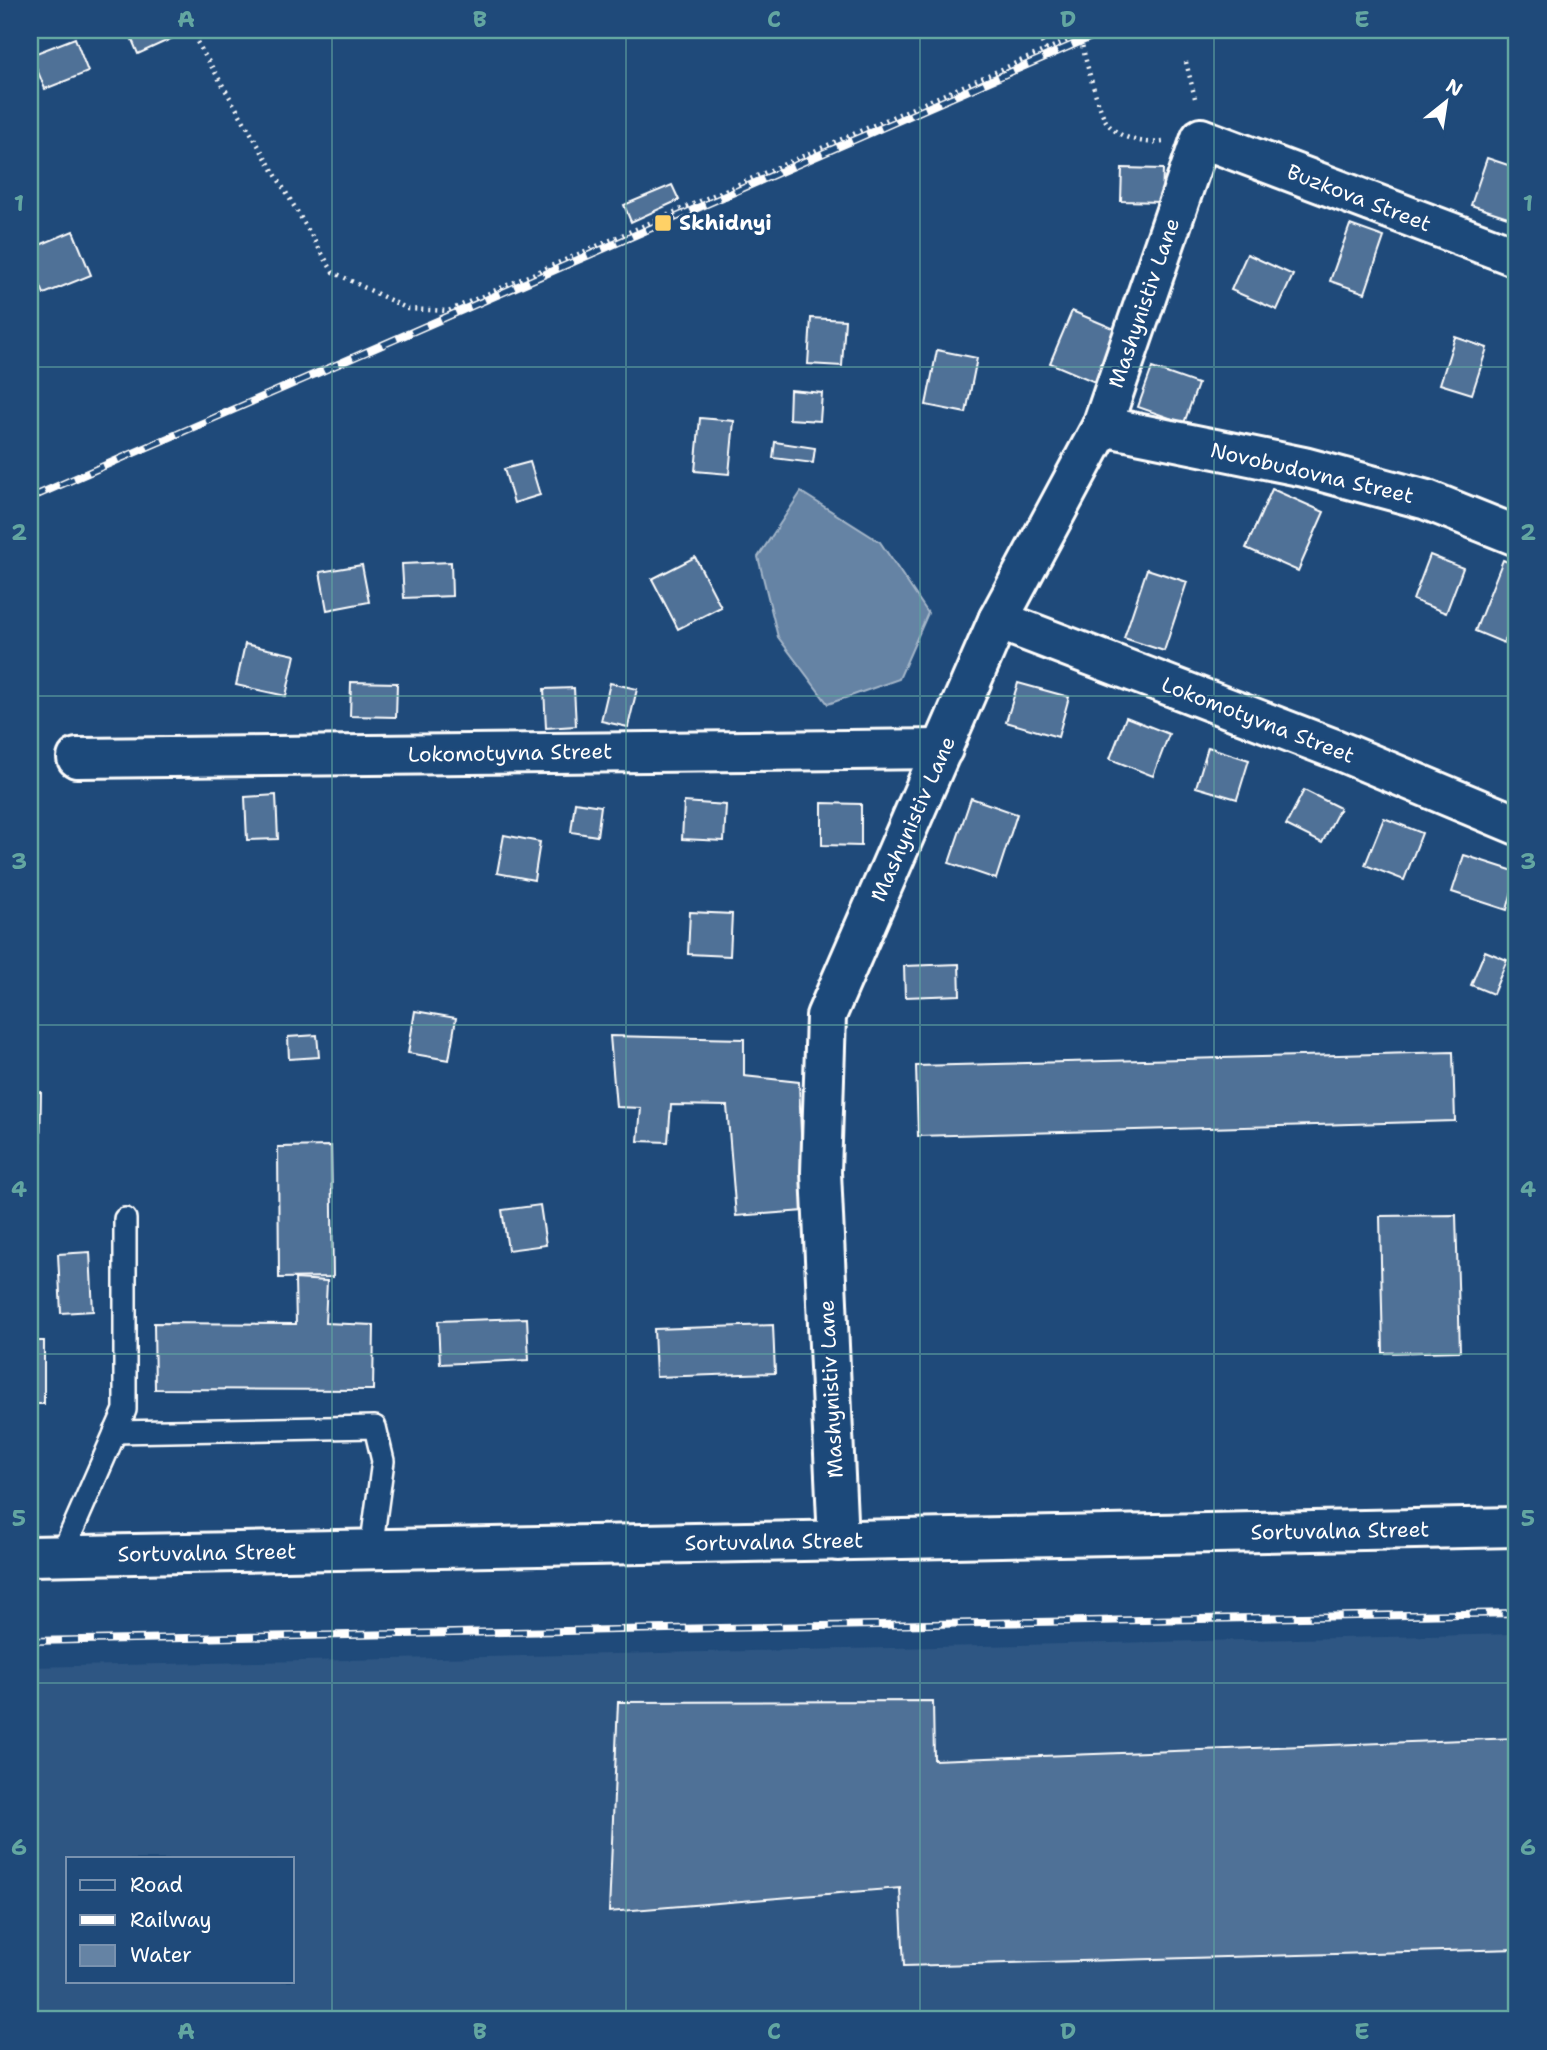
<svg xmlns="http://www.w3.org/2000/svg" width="1547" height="2050" font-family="'Shantell Sans',sans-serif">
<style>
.built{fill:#2e5683;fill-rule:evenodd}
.water{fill:#6583a4;stroke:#a3b5c8;stroke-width:2}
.building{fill:#507197;stroke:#fff;stroke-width:2}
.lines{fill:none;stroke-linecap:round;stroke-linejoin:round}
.service-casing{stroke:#fff;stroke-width:26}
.minor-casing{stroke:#fff;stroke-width:44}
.path{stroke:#fff;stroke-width:4.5;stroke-dasharray:2 5;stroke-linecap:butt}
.service{stroke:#1f4a7a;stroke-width:21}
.minor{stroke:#1f4a7a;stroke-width:38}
.rail-casing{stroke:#fff;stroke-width:8}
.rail{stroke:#1f4a7a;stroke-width:5;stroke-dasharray:16;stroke-linecap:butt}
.grid{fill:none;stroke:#63a6a1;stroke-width:2;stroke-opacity:0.55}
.poi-dot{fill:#ffd166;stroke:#1f4a7a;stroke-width:2.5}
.labels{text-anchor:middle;stroke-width:5;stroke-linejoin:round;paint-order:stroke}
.street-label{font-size:21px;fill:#fff;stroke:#1f4a7a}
.poi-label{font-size:21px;font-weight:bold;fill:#fff;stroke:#1f4a7a;text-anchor:start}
.neatline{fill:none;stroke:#63a6a1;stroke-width:2.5}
.grid-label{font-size:23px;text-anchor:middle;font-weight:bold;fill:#63a6a1}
</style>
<rect width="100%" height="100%" fill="#1f4a7a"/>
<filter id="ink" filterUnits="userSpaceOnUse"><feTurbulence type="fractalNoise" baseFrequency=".0143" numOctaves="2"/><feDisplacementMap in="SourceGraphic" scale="14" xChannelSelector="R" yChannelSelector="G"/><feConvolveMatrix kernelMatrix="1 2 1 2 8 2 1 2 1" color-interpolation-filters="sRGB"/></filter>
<g filter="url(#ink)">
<!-- built -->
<path class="built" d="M 1517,1634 L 1517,2020 L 30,2020 L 30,1667 ZM 68,1859 L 292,1859 L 292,1982 L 68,1982 Z"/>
<!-- water -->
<polygon class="water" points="801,492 880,542 928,613 899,679 828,704 778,637 758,557"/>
<!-- building -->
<g class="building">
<polygon points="128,30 171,30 175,37 138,54"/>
<polygon points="75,38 88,72 45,89 31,55"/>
<polygon points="1487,158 1517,168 1517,220 1471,205"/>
<polygon points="1122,168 1163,169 1162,202 1121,201"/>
<polygon points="672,185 679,200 631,222 624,205"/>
<polygon points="1350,225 1384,237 1365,293 1330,281"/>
<polygon points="73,231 91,275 44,294 30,261 30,249"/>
<polygon points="1247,254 1293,275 1277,310 1231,290"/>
<polygon points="1072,311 1117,330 1095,382 1050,363"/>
<polygon points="811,318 845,320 842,366 808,364"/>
<polygon points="1455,337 1487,348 1472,394 1440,384"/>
<polygon points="937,350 977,358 966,413 926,405"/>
<polygon points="1152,368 1198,384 1184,423 1138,407"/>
<polygon points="790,390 822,393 820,421 789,419"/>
<polygon points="700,418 734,421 729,474 695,471"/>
<polygon points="775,442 815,448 813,463 773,458"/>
<polygon points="530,462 540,495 514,503 504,469"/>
<polygon points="1272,489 1324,512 1298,571 1246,548"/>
<polygon points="1430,555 1463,568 1446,613 1413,600"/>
<polygon points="695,557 721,607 678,629 652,579"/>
<polygon points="1503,560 1517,566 1517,611 1504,643 1475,631"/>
<polygon points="451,562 452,596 404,598 402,564"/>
<polygon points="362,565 369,602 327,610 320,572"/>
<polygon points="1147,569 1187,582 1164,651 1124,638"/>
<polygon points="245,644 295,655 286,696 236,685"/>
<polygon points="351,682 397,683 396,717 350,716"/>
<polygon points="610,683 637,689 628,727 601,721"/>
<polygon points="1018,683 1069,697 1058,737 1006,722"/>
<polygon points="574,688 576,726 546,728 544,689"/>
<polygon points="1126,717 1169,734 1153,776 1110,759"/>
<polygon points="1208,747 1249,760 1237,799 1196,787"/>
<polygon points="1304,790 1340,808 1322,843 1286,825"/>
<polygon points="276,795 278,839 247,840 245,797"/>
<polygon points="971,798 1017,814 996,879 949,863"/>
<polygon points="575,802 601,806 597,836 571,832"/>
<polygon points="684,802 726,805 724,841 682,839"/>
<polygon points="822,803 861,804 861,846 822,845"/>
<polygon points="1384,818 1422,833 1404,880 1365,865"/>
<polygon points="504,835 540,842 534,880 497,873"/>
<polygon points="1464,855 1517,872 1507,910 1452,892"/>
<polygon points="690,912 732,914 730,956 688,954"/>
<polygon points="1485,951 1507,960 1493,994 1471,985"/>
<polygon points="959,964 960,995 905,997 904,966"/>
<polygon points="415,1011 456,1018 449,1060 408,1053"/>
<polygon points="317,1035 319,1057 289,1059 288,1037"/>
<polygon points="610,1036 744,1039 744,1076 799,1082 804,1211 736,1216 727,1106 671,1105 668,1142 638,1141 641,1108 616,1107"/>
<polygon points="1453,1052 1455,1121 918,1136 916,1066"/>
<polygon points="30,1092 41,1092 40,1155 30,1155"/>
<polygon points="331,1146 333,1277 279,1278 278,1147"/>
<polygon points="540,1205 546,1245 508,1250 502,1210"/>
<polygon points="1456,1215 1460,1351 1383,1353 1380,1216"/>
<polygon points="90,1252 93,1311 61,1313 58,1254"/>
<polygon points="295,1279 327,1281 325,1323 374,1325 373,1390 155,1389 154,1323 296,1324"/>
<polygon points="527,1318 529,1360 440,1364 438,1321"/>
<polygon points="773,1325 775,1373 656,1377 654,1329"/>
<rect x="30" y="1341" width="14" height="63"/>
<polygon points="933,1701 934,1760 1517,1738 1517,1949 904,1966 900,1888 609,1912 618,1702"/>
</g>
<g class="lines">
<!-- service casing -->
<g class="service-casing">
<g id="service">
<polyline points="115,1432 375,1427 383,1461 371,1550"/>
<polyline points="61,1556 125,1410 125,1219"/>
</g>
</g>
<!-- minor casing -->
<g class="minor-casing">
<g id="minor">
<polyline points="1102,426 1304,467 1427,500 1517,536"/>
<polyline points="998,620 1335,749 1517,825"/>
<polyline points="77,758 943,749"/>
<polyline points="838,1541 821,1172 826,1016 998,620 1102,426 1201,138 1517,257"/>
<polyline points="30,1556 1517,1527"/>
</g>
</g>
<!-- path -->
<g class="path">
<path d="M 190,30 L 333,272 L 408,309 L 448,311 L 1080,35 C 1083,51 1099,114 1108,124 C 1120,139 1144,144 1163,142"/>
<polyline points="1035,30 1046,50"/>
<polyline points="1186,62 1196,102"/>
</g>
<!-- service -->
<use href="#service" class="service"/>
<!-- minor -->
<use href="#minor" class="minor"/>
<!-- rail casing -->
<g class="rail-casing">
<g id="rail">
<polyline points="30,498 1107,30"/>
<polyline points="30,1641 1517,1613"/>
</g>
</g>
<!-- rail -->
<use href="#rail" class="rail"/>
</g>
</g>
<!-- grid -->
<path class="grid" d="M 332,30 L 332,2020M 626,30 L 626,2020M 920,30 L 920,2020M 1214,30 L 1214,2020M 30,367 L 1517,367M 30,696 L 1517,696M 30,1025 L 1517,1025M 30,1354 L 1517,1354M 30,1683 L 1517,1683"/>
<!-- markers -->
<rect class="poi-dot" x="654" y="214" width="18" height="18" rx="3.5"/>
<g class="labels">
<!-- street labels -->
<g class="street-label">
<text transform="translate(1359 198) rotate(21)" y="7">Buzkova Street</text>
<text transform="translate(1144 303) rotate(-71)" y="7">Mashynistiv Lane</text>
<text transform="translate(1312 473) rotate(13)" y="7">Novobudovna Street</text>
<text transform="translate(1258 720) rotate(21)" y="7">Lokomotyvna Street</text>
<text transform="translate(510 753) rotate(-1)" y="7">Lokomotyvna Street</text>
<text transform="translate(913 819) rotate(-66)" y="7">Mashynistiv Lane</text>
<text transform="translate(831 1389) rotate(-93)" y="7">Mashynistiv Lane</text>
<text transform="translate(1340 1531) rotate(-1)" y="7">Sortuvalna Street</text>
<text transform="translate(774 1542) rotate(-1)" y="7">Sortuvalna Street</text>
<text transform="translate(207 1553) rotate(-1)" y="7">Sortuvalna Street</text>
</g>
<!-- poi labels -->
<g class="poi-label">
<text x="679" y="230">Skhidnyi</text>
</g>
</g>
<!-- margin -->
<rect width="1547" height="2050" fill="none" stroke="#1f4a7a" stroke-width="77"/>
<!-- legend -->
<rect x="66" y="1857" width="228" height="126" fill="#1f4a7a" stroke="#7992af" stroke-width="2"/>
<rect x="80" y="1880" width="35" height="10" fill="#1f4a7a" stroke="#7992af" stroke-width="2"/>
<text x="130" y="1892" font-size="21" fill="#ffffff">Road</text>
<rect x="80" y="1915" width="35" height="10" fill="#ffffff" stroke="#7992af" stroke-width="2"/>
<text x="130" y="1927" font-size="21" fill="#ffffff">Railway</text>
<rect x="80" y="1945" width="35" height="21" fill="#6583a4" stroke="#7992af" stroke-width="2"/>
<text x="130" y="1962" font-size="21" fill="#ffffff">Water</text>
<!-- north arrow -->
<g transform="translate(1446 102) rotate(30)" stroke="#1f4a7a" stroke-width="5" paint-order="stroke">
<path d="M0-5L12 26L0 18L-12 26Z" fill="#ffffff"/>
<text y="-10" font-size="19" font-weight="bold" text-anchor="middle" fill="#ffffff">N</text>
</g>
<rect x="38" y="38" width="1470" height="1973" class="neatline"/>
<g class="grid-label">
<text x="186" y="27">A</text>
<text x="480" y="27">B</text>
<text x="774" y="27">C</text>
<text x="1068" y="27">D</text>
<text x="1362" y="27">E</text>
<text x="19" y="211">1</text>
<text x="1528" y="211">1</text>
<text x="19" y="540">2</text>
<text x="1528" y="540">2</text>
<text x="19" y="869">3</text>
<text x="1528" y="869">3</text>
<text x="19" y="1197">4</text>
<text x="1528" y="1197">4</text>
<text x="19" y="1526">5</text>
<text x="1528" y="1526">5</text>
<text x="19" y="1855">6</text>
<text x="1528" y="1855">6</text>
<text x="186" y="2039">A</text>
<text x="480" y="2039">B</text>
<text x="774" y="2039">C</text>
<text x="1068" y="2039">D</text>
<text x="1362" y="2039">E</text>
</g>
</svg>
